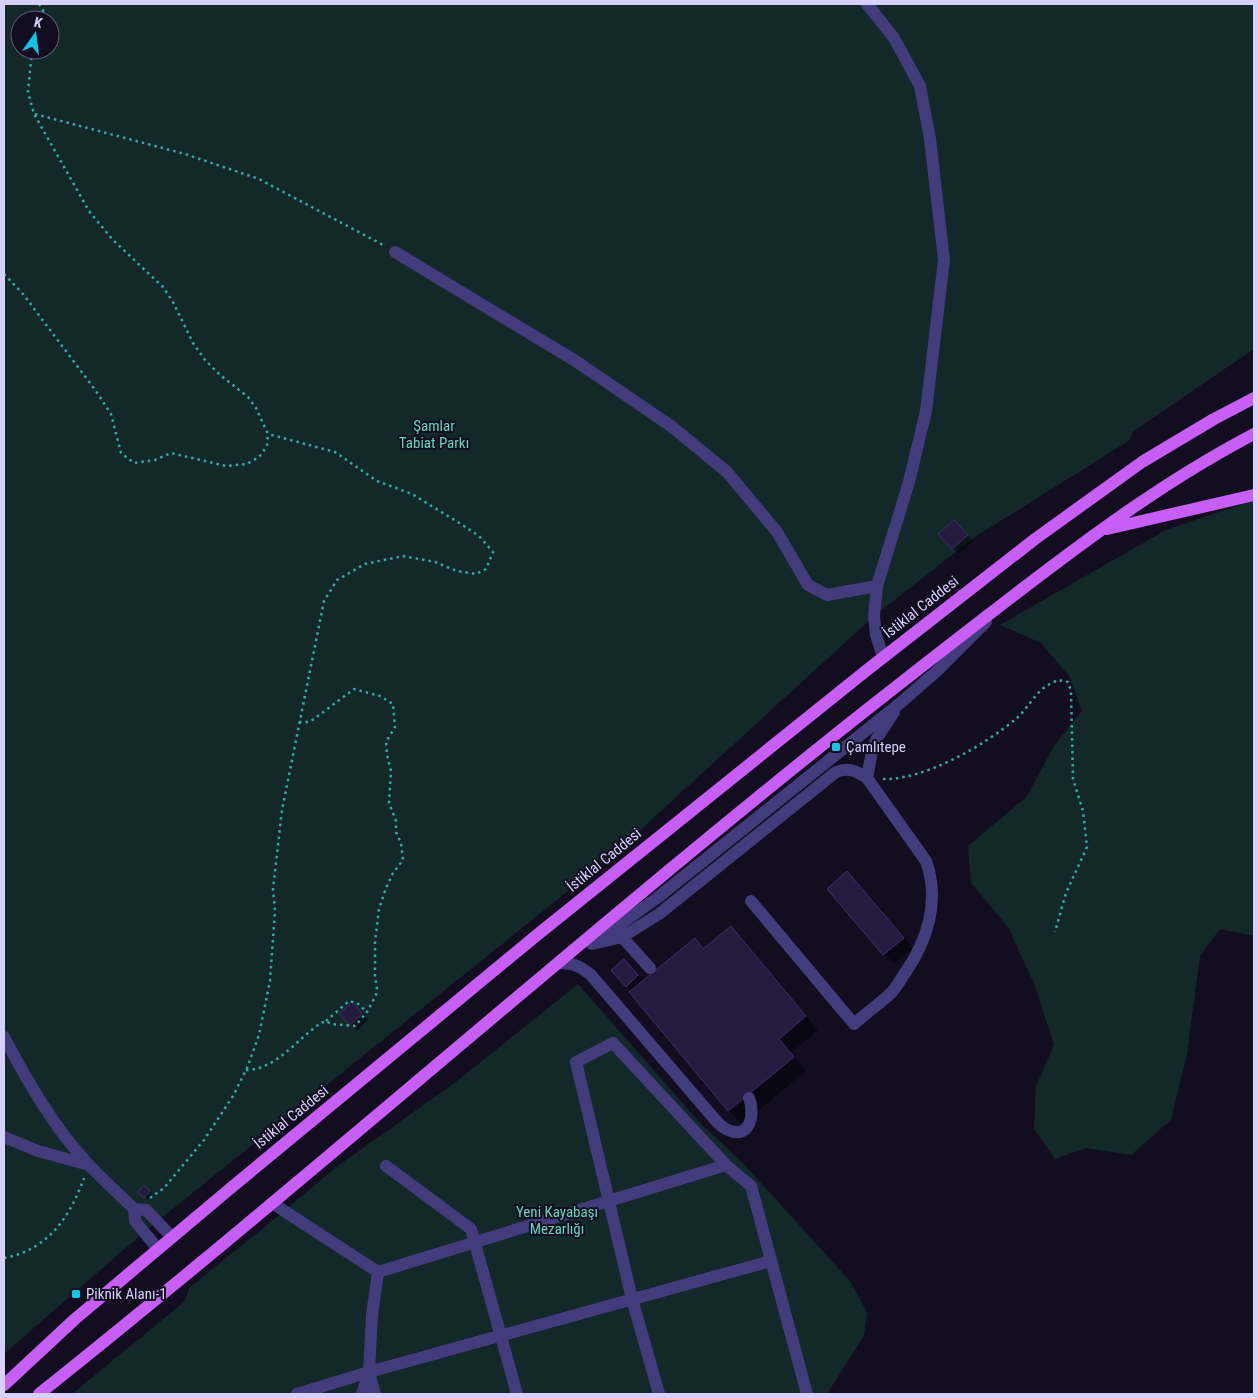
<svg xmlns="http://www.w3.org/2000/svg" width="1258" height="1398" font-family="'Roboto Condensed',sans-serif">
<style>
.green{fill:#122829;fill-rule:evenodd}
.shadow{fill:#0007}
.building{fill:#251b3f;stroke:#3f2f6a}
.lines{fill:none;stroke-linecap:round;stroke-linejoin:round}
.path{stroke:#35a9aa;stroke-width:2.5;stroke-dasharray:2.5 4;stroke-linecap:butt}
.minor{stroke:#433c7c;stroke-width:12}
.major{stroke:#c75ef5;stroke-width:12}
.poi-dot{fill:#0fc3e9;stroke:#120e20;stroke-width:2}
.labels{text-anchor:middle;stroke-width:4;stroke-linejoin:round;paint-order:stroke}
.park-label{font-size:15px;fill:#61d7c2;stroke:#120e20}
.street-label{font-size:15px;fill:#d8d0fc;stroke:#120e20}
.poi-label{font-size:15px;fill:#d8d0fc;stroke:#120e20;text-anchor:start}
</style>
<rect width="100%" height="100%" fill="#120e20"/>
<!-- green -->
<g class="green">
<path d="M 4,4 L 1254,4 L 1254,349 L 1132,432 L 1130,440 L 975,537 L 874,616 L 614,854 L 144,1232 L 4,1354 ZM 20,20 L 50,20 L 50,50 L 20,50 Z"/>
<polygon points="1254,500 1254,936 1220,929 1200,956 1187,1054 1171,1120 1131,1155 1086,1148 1055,1159 1034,1129 1036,1086 1054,1045 1035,986 1008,927 971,883 968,846 1027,796 1055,744 1082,711 1069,676 1041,643 1000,625 1166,530"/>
<polygon points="578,984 702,1125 743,1163 850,1281 867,1312 864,1336 827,1394 72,1394 185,1301 189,1288 283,1212 335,1168 457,1081"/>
</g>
<!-- shadow -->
<g class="shadow">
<polygon points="954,521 973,541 959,554 940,534"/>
<polygon points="857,882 913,948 894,964 828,889"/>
<polygon points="731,928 744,940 818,1030 791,1053 806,1071 742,1124 729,1111 627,986 630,967 644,982 695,940 704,950"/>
<polygon points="352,1004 368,1020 357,1031 341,1014"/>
<polygon points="144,1187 152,1194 148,1199 139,1192"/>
</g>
<!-- building -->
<g class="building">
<polygon points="954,520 968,535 952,549 938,534"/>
<polygon points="847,871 904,938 883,955 827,889"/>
<polygon points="731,926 806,1016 779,1039 794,1057 728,1111 629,992 695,938 703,949"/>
<polygon points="624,959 638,975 626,987 611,970"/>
<polygon points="352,1002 362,1014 350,1025 339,1014"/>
<polygon points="144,1185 150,1191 144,1198 137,1192"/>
</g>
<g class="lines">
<!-- path -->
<g class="path">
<polyline points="39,4 44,12 40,20"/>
<polyline points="35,114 185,154 259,179 385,246"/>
<polyline points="4,274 23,294 96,391 111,414 121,453 134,463 155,460 171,453 226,466 247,464 259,457 267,446 268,434 256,408 248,397 219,374 205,360 193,343 173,302 163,287 112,239 89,211 34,114 28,92 32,50"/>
<path d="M 883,779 C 925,780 985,745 1017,718 C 1027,709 1034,695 1045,687 C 1049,684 1054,682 1058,680 L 1068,682 L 1071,691 L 1073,779 L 1083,811 L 1087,847 L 1066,893 L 1055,932"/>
<polyline points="326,1021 349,1001 357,1003 367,1012"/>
<path d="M 246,1070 C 276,1070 298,1038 321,1023 L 326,1021 L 331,1024 L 355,1026 L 367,1012 L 376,995 L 377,989 L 375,976 L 375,942 L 379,909 L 386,888 L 393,873 L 403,860 L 401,843 L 396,832 L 396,821 L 389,803 L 391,771 L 387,755 L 386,742 L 395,727 L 393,704 L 380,696 L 354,689 L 314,719 L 309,722 L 299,722"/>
<polyline points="150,1198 164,1188 204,1140 233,1096 247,1068 259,1035 270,981 275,911 273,889 282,810 324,601 337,580 365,564 403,556 435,562 457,571 476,574 486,569 493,552 479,536 461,524 412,494 377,481 335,452 268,434"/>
<path d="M 4,1258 C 48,1250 70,1217 84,1178"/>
</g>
<!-- minor -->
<g class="minor">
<polyline points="867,4 894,38 920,86 930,139 944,260 926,411 909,482 877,586 874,616 876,635 883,657"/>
<polyline points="395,252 574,360 671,426 727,472 777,532 808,585 827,595 877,586"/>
<polyline points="867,778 872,751 877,738 894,712"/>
<polyline points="622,937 650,968"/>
<polyline points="600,939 657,898 899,704 937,671 986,622"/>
<path d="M 592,944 L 622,937 L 659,914 L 836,772 C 849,767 856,771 867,778 L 926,861 C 940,900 928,940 905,973 C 901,979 897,986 892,992 C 881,1003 866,1013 854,1024 L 751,901"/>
<path d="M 559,963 C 573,963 580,966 591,975 L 718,1123 C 721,1125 724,1129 728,1130 C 751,1140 755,1113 749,1098"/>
<path d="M 4,1037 C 28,1082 54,1128 89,1165 C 103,1180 119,1194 134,1209"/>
<polyline points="4,1137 38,1151 89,1165"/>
<polyline points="386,1166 471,1229 517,1394"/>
<polyline points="272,1203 378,1272 372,1315 369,1372 362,1394"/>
<polyline points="158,1249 135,1221 134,1209 146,1210 172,1237"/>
<polyline points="378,1272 726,1165"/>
<polyline points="297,1394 369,1372"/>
<polyline points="375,1394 369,1372 771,1261"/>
<polyline points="659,1394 632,1299 576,1062 613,1043 726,1165 751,1186 807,1394"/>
</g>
<!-- major -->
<g class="major">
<polyline points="1107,529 1254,495"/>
<polyline points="4,1385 75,1319 232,1187 537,935 867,670 1035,539 1142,462 1214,419 1254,398"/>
<path d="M 39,1394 C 305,1182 559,956 825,743 C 886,694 947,647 1009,599 C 1087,539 1166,480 1254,434"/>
</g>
</g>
<!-- markers -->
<g class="poi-dot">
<rect x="831" y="742" width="10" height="10" rx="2.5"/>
<rect x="71" y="1289" width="10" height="10" rx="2.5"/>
</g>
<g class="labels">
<!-- park labels -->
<g class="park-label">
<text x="434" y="431">Şamlar<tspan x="434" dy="17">Tabiat Parkı</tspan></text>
<text x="557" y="1217">Yeni Kayabaşı<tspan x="557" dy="17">Mezarlığı</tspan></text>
</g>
<!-- street labels -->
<g class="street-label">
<text transform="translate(921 607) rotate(-38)" y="5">İstiklal Caddesi</text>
<text transform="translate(604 860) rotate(-39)" y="5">İstiklal Caddesi</text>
<text transform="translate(291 1117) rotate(-39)" y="5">İstiklal Caddesi</text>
</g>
<!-- poi labels -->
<g class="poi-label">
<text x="846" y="752">Çamlıtepe</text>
<text x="86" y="1299">Piknik Alanı-1</text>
</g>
</g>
<!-- border -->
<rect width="1258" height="1398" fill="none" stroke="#d8d0fc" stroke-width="10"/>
<!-- north arrow -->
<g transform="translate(35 35) rotate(14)"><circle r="24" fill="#120e20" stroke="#615c78"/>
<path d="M0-4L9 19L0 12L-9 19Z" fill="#0fc3e9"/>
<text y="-8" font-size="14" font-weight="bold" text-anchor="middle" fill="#d8d0fc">K</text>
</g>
</svg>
